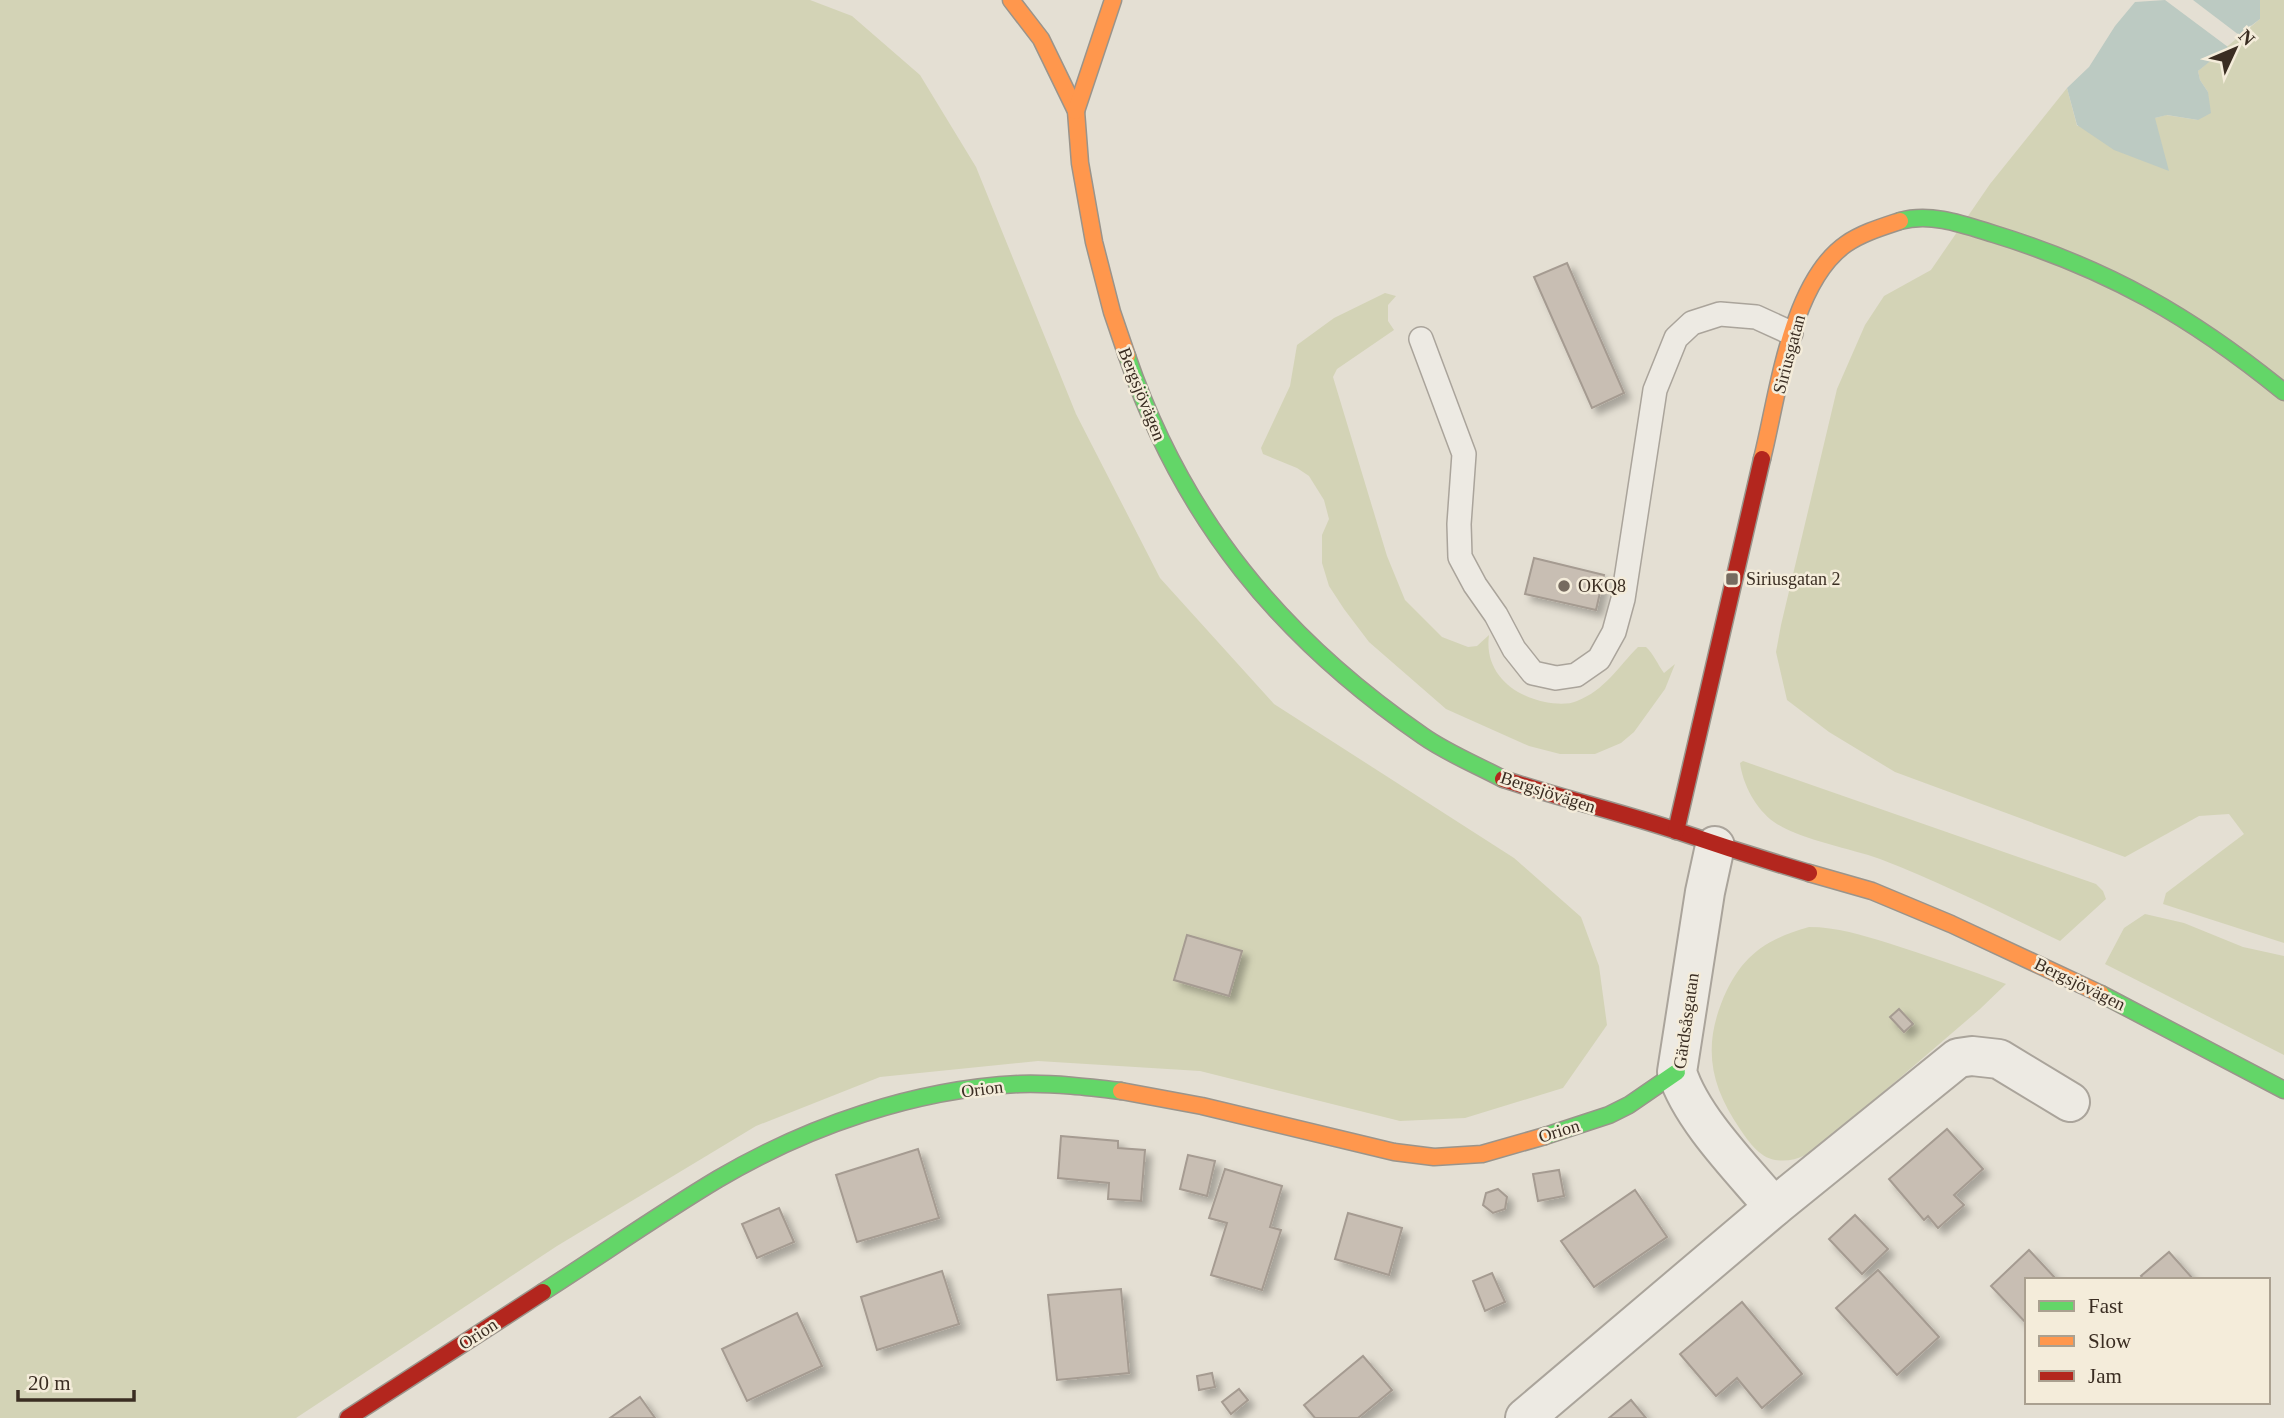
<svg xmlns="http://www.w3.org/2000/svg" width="2284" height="1418" font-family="'Times New Roman',serif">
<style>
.green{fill:#d3d3b6}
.water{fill:#bccac2}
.building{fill:#c8beb3;stroke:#a59b91;stroke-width:2;filter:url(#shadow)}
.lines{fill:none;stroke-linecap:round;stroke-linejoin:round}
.lane-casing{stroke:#aaa49b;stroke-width:26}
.street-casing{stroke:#aaa49b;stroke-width:42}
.fast-casing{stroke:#9a948b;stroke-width:19}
.slow-casing{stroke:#9a948b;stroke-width:19}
.jam-casing{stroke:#9a948b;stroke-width:19}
.lane{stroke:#edeae3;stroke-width:23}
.street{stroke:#edeae3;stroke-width:38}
.fast{stroke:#63d668;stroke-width:16}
.slow{stroke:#ff974d;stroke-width:16}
.jam{stroke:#b3261e;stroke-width:16}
.poi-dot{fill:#766b60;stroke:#f4ecda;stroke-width:2.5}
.labels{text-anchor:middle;stroke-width:5;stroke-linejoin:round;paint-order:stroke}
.street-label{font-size:18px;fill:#3a2d22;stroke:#f4ecda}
.poi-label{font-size:18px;fill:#3a2d22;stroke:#f4ecda;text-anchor:start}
</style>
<defs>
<filter id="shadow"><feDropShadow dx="6" dy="6" stdDeviation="3.5" flood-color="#0004"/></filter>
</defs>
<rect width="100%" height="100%" fill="#e4dfd3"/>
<!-- green -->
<g class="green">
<polygon points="0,0 810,0 852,16 920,75 976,167 1076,414 1160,578 1274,704 1514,858 1581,917 1599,966 1607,1025 1563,1088 1465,1118 1400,1121 1200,1071 1038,1061 880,1077 756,1126 557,1246 296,1418 0,1418"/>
<polygon points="2260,0 2284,0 2284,943 2163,904 2166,893 2244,834 2229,814 2199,816 2125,857 1895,772 1829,732 1787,700 1776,652 1781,625 1837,389 1865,325 1884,296 1931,270 1990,184 2067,88 2077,126 2155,118 2166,115 2198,120 2208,92 2200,80 2198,71 2260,19"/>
<path d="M 1385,293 L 1396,296 L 1388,305 L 1388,321 L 1394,330 L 1337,369 L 1333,377 L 1387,556 L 1405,600 L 1442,637 L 1468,647 L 1477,646 L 1489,635 C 1484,671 1511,695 1545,702 C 1555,704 1568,705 1577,701 C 1605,690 1618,667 1638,647 L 1646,647 C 1653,653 1658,665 1664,673 L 1675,664 L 1665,689 L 1634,732 L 1621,743 L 1595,754 L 1560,754 L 1529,746 L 1446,709 L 1369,642 L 1344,609 L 1329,586 L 1322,563 L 1322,535 L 1329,519 L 1324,500 L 1309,476 L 1297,468 L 1263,454 L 1261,448 L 1290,386 L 1297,345 L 1334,318 Z"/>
<path d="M 1743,761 L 2096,884 L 2103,891 L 2106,899 L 2060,941 C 2000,912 1942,883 1880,859 C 1849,848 1800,840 1774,822 C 1756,809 1743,785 1740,763 Z"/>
<polygon points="2145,914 2184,923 2243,947 2284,956 2284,1055 2105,964 2124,928"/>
<path d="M 1809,927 C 1837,927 1862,935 1888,943 C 1928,956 1967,969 2006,984 L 1980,1009 L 1824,1143 C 1810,1154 1795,1163 1775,1160 C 1759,1157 1749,1142 1740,1129 C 1712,1088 1703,1051 1721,1004 C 1739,958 1763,940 1809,927 Z"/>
</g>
<!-- water -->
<g class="water">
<polygon points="2165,0 2228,47 2198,71 2200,80 2208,92 2211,113 2198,120 2167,115 2155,118 2169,171 2114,150 2077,125 2067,88 2089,67 2115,26 2135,2"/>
<polygon points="2193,0 2260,0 2260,19 2239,35"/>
</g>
<!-- building -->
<g class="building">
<polygon points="1567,263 1624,393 1592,408 1534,277"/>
<polygon points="1534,558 1604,575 1596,610 1525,594"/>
<polygon points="1187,935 1242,951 1229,996 1174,980"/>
<polygon points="1899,1009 1913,1024 1904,1032 1890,1017"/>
<polygon points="1947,1129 1983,1169 1954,1195 1964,1205 1938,1228 1928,1216 1924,1220 1889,1179"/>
<polygon points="1061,1136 1118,1141 1118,1148 1145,1150 1141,1201 1108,1199 1109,1183 1058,1178"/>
<polygon points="918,1149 939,1218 857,1242 836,1175"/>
<polygon points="1188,1155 1215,1161 1207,1196 1180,1189"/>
<polygon points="1225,1169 1282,1186 1270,1227 1281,1230 1262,1290 1211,1275 1227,1223 1209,1218"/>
<polygon points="1559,1170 1564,1196 1538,1201 1533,1174"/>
<polygon points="1498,1189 1507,1197 1505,1209 1493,1213 1483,1205 1486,1193"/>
<polygon points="1635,1190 1667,1237 1594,1287 1561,1241"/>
<polygon points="779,1208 794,1242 757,1258 742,1224"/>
<polygon points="1348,1213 1402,1228 1389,1275 1335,1259"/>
<polygon points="1855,1215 1888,1249 1862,1274 1829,1239"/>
<polygon points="2029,1250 2057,1280 2027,1280 2027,1324 1991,1286"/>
<polygon points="2169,1252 2194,1280 2144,1280 2141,1276"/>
<polygon points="1878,1270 1939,1337 1897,1375 1836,1308"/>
<polygon points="942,1271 959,1324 877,1350 861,1297"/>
<polygon points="1492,1273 1505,1302 1485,1311 1473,1281"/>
<polygon points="1121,1289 1129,1373 1057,1380 1048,1295"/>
<polygon points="1742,1302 1802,1374 1762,1408 1737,1378 1716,1396 1680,1354"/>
<polygon points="797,1313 822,1366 747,1401 722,1349"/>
<polygon points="1363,1356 1392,1390 1358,1418 1315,1418 1304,1405"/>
<polygon points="1212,1373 1215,1387 1199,1390 1197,1376"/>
<polygon points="1239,1389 1248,1400 1231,1414 1222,1402"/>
<polygon points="640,1397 655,1418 610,1418"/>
<polygon points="1631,1400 1646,1418 1609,1418"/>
</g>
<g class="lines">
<!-- lane casing -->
<g class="lane-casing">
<polyline id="lane" points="1421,339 1464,454 1459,524 1460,557 1475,585 1496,615 1514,649 1533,673 1556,678 1576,675 1599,659 1614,632 1623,599 1655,390 1676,338 1692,323 1720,314 1756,317 1791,333"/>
</g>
<!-- street casing -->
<g class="street-casing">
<g id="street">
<path d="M 1715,846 L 1705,892 L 1677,1072 C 1691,1118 1742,1169 1774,1207"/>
<polyline points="1525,1418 1774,1207 1958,1058 1972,1056 1999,1059 2070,1102"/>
</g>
</g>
<!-- fast casing -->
<g class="fast-casing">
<g id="fast">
<path d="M 1900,221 C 1931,212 1965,225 1994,234 C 2108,269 2192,317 2284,392"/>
<path d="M 1127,356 C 1183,520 1281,638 1423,736 C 1447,753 1477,765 1503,779"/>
<polyline points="2101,994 2284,1090"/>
<polyline points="1545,1136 1609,1115 1629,1105 1677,1072"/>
<path d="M 543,1292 C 601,1255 658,1215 718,1179 C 808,1126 915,1089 1020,1084 C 1054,1083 1088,1087 1121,1091"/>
</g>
</g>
<!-- slow casing -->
<g class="slow-casing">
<g id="slow">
<polyline points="1011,0 1041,39 1076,111 1080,163 1094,242 1112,312 1127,356"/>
<polyline points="1076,111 1113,0"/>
<path d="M 1762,459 C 1778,396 1790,283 1846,244 C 1862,233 1882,227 1900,221"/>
<polyline points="1809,873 1872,891 1951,924 2101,994"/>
<polyline points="1121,1091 1202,1106 1394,1152 1434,1157 1482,1154 1545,1136"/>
</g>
</g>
<!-- jam casing -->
<g class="jam-casing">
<g id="jam">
<path d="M 1503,779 C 1560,798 1620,812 1677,831 C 1721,846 1765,860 1809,873"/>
<polyline points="1676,831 1762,459"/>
<polyline points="348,1418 543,1292"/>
</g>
</g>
<!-- lane -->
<use href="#lane" class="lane"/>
<!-- street -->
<use href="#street" class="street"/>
<!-- fast -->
<use href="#fast" class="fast"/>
<!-- slow -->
<use href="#slow" class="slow"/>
<!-- jam -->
<use href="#jam" class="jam"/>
</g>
<!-- markers -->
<g class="poi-dot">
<rect x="1725" y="572" width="14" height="14" rx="3.5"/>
<circle cx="1564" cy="586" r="7"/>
</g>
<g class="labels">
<!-- street labels -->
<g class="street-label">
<text transform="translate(1789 354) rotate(-75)" y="6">Siriusgatan</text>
<text transform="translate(1142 394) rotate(68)" y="6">Bergsjövägen</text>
<text transform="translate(1548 792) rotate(18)" y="6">Bergsjövägen</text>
<text transform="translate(2080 984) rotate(26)" y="6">Bergsjövägen</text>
<text transform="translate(1686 1021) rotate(-82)" y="6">Gärdsåsgatan</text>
<text transform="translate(982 1089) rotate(-7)" y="6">Orion</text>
<text transform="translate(1559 1131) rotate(-17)" y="6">Orion</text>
<text transform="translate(478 1334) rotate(-33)" y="6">Orion</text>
</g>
<!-- poi labels -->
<g class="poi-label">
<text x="1746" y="585">Siriusgatan 2</text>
<text x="1578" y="592">OKQ8</text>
</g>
</g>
<!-- legend -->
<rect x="2025" y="1278" width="245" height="126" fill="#f4ecda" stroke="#aaa090" stroke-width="2"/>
<rect x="2039" y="1301" width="35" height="10" fill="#63d668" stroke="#aaa090" stroke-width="2"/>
<text x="2088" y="1313" font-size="21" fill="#3a2d22">Fast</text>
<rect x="2039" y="1336" width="35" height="10" fill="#ff974d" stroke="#aaa090" stroke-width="2"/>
<text x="2088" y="1348" font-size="21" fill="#3a2d22">Slow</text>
<rect x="2039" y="1371" width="35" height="10" fill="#b3261e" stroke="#aaa090" stroke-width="2"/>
<text x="2088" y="1383" font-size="21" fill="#3a2d22">Jam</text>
<!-- north arrow -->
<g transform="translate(2235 49) rotate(46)" stroke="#f4ecda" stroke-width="5" paint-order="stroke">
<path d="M0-5L12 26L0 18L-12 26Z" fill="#3a2d22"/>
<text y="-10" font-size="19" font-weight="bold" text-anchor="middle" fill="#3a2d22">N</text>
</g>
<!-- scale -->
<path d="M18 1390v10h116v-10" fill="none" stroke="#3a2d22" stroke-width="3.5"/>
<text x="28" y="1390" font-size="21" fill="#3a2d22" stroke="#f4ecda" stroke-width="5" paint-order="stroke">20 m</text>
</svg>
